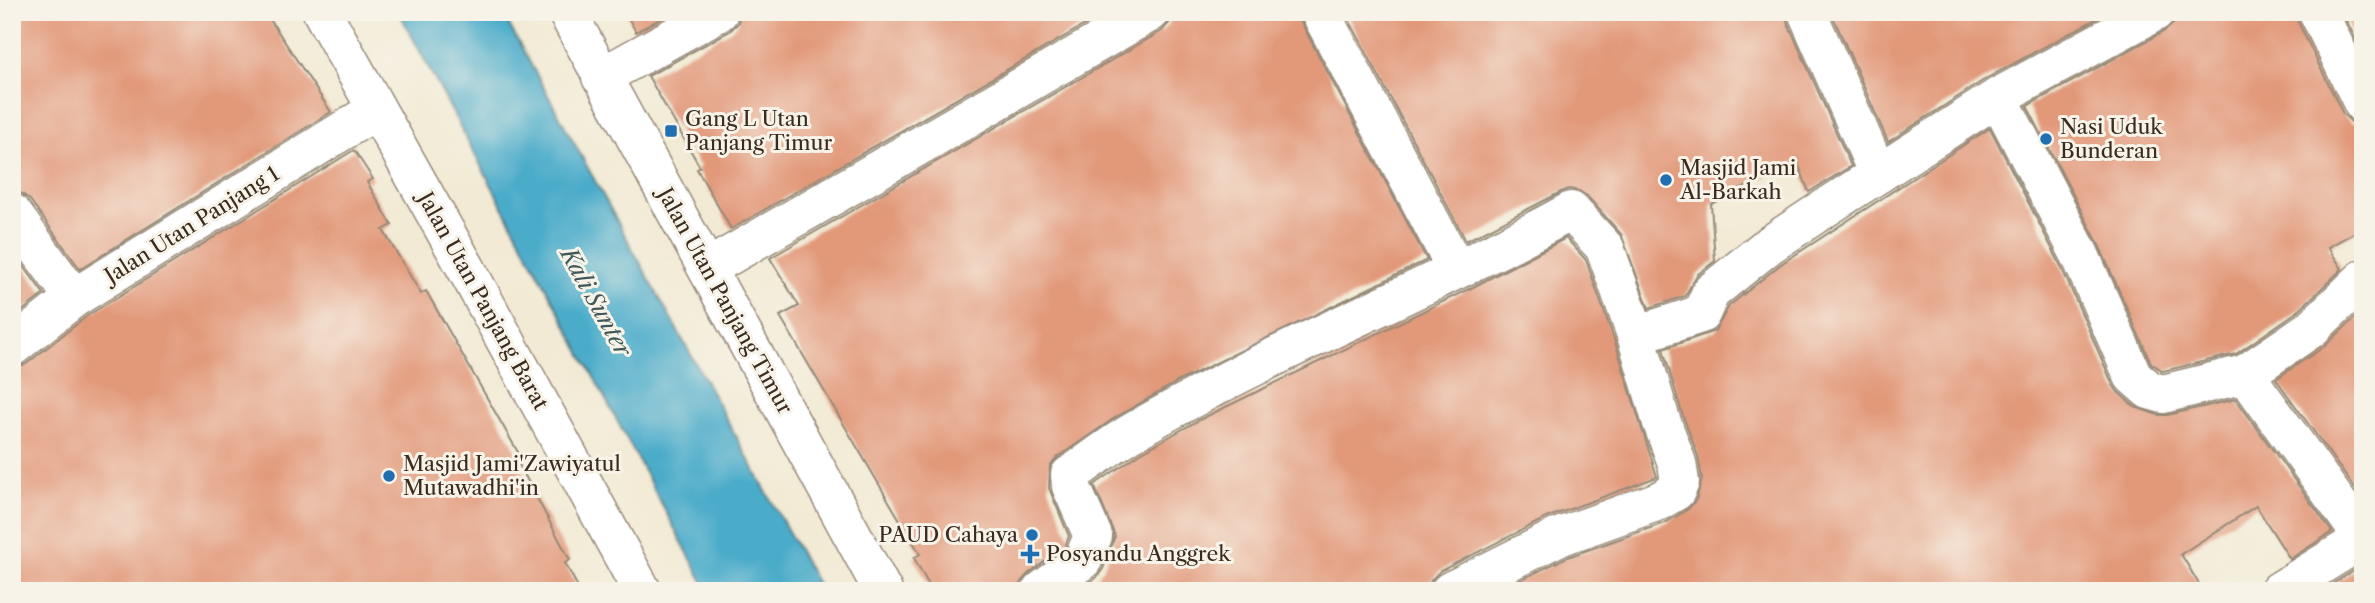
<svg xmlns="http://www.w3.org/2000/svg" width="2375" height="603" font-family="'Libre Caslon Text',serif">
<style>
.water{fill:#4bacca;stroke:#436b74;stroke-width:2}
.building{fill:#e2997a}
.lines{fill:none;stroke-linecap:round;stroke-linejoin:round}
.minor-casing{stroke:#968a79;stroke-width:41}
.major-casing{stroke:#968a79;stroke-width:41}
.minor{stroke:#fff;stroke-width:38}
.major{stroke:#fff;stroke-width:38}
.poi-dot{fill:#1f6fb2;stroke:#f7f3e8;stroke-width:2.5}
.labels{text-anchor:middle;stroke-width:6;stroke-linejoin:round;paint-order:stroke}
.poi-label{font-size:21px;fill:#3b2a1e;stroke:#f7f3e8;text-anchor:start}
.street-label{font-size:21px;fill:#3b2a1e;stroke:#f7f3e8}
.water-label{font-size:23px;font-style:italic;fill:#41585a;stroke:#f7f3e8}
</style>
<rect width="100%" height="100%" fill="#f7f3e8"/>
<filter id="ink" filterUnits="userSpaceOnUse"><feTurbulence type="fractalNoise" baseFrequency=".0143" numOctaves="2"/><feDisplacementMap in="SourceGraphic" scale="14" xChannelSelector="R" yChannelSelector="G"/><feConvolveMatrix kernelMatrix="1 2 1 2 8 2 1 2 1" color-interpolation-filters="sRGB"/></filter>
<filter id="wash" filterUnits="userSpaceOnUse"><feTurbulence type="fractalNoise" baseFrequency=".00686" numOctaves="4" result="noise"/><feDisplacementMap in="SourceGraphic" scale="28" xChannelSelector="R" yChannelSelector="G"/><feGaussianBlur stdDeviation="1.57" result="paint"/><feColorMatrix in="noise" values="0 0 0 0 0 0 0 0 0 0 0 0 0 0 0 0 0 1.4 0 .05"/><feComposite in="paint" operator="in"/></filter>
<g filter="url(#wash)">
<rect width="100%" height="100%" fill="#f2ead4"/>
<!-- water -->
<polygon class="water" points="399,12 502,12 821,591 708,591"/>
<g id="blocks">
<!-- building -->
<g class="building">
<polygon points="12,12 265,12 331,112 80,269 30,200 21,193 12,192"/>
<polygon points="625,12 673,12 636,32"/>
<polygon points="741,12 1107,12 731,229 697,169 700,167 648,76 730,31 738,23"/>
<polygon points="1173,12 1298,12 1301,22 1427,260 1179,381 1116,417 1058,457 1050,466 1049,488 1069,536 1065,546 1028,574 1021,582 1020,591 932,591 914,558 920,554 780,316 799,306 770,258 1162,31 1170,22"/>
<polygon points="1345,12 1786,12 1787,21 1851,166 1809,192 1797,161 1711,204 1715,261 1697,275 1685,296 1649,308 1621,234 1587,196 1579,191 1569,189 1561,192 1466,241"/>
<polygon points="1831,12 2109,12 1987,78 1888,142"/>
<polygon points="2177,12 2296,12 2298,22 2343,114 2351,122 2363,126 2363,228 2328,247 2342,269 2298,311 2236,354 2163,371 2151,363 2099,245 2027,106 2165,31 2174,23"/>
<polygon points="2342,12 2363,12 2363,54"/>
<polygon points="1990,128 2060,264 2113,385 2118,392 2135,407 2158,415 2168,415 2236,399 2332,532 2290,559 2256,506 2181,554 2203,591 1499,591 1565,558 1667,522 1688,509 1696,500 1702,479 1698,456 1682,413 1663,349 1715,331 1729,306 1781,264"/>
<polygon points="354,150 373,179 367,182 392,225 383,230 421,294 426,291 519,454 515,457 570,560 565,563 580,591 12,591 12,368 26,364 87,316"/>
<polygon points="1566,238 1586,260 1615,342 1657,477 1546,518 1440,571 1431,580 1428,591 1078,591 1096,578 1103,569 1115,536 1094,485 1139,454 1199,420 1473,287"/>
<polygon points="12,250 44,294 12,319"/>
<polygon points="2363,310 2363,500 2276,379 2325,346"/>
<polygon points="2363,565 2363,591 2321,591"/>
</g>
</g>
</g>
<g filter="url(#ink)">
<use href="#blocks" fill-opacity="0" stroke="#968a79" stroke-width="2"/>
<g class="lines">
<!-- minor casing -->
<g class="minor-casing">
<g id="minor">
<polyline points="1320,12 1456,269"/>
<polyline points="1807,12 1878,174"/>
<polyline points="2318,12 2363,104"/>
<polyline points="601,77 719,12"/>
<polyline points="1998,97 2080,255 2133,376 2149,390 2163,394 2245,374 2312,328 2363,279"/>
<polyline points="12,213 74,298"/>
<polyline points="708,268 1151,12"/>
<polyline points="12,347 74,298 376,110"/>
<polyline points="2245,374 2363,538"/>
<path d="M 1041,591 L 1083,560 L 1093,536 L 1071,486 L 1070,475 C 1092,460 1113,443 1136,430 C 1276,348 1429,290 1571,211 L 1605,248 L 1636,335 L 1701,314 L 1711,292 L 1768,246 L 1819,212 L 1998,97 L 2155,12"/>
<polyline points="1450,591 1556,538 1659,501 1676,491 1680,482 1677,463 1661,420 1636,335"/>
<polyline points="2279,591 2363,539"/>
</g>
</g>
<!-- major casing -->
<g class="major-casing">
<g id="major">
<polyline points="322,12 467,270 642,591"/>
<polyline points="567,12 883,591"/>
</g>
</g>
<!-- minor -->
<use href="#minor" class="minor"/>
<!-- major -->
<use href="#major" class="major"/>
</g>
</g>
<!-- markers -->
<g class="poi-dot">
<rect x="664" y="124" width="14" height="14" rx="3.5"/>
<circle cx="2046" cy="139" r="7"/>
<circle cx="1666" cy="180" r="7"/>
<circle cx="389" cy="476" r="7"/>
<circle cx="1032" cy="535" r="7"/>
<path d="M1026.5 543.5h7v7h7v7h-7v7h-7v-7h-7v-7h7z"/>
</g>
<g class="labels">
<!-- poi labels -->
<g class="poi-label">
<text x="685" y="126">Gang L Utan<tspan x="685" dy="24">Panjang Timur</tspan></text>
<text x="2060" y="134">Nasi Uduk<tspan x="2060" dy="24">Bunderan</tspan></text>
<text x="1680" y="175">Masjid Jami<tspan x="1680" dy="24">Al-Barkah</tspan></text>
<text x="403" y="471">Masjid Jami'Zawiyatul<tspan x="403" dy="24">Mutawadhi'in</tspan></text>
<text x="1018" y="542" text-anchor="end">PAUD Cahaya</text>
<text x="1046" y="561">Posyandu Anggrek</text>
</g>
<!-- street labels -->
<g class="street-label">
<text transform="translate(192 225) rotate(-32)" y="7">Jalan Utan Panjang 1</text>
<text transform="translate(483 301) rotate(61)" y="7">Jalan Utan Panjang Barat</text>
<text transform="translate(725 301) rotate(61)" y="7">Jalan Utan Panjang Timur</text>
</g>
<!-- water labels -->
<g class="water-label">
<text transform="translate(596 302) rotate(61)" y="8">Kali Sunter</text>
</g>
</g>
<!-- margin -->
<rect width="2375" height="603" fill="none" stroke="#f7f3e8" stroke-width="42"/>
</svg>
